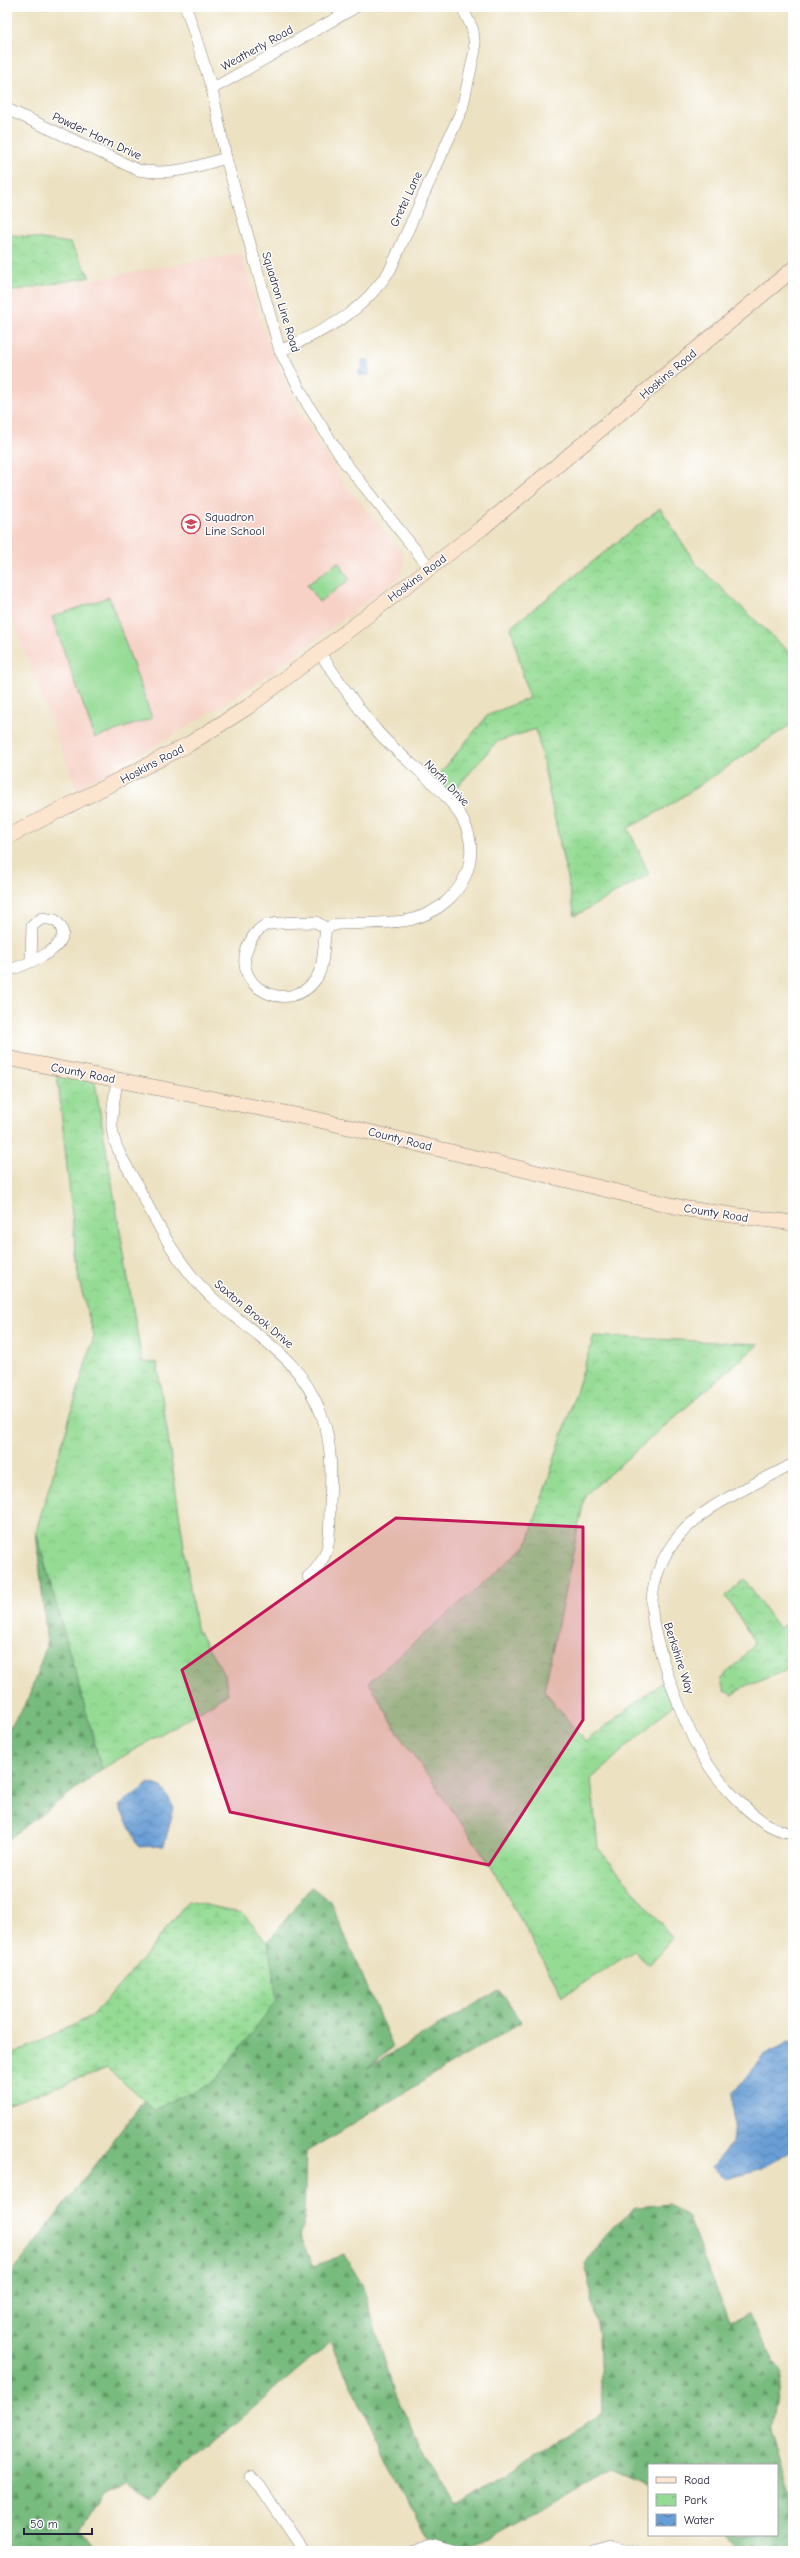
<svg xmlns="http://www.w3.org/2000/svg" width="800" height="2558" font-family="'Comic Neue',sans-serif">
<style>
.built{fill:#f7d1c6}
.grass{fill:#95db94;stroke:#5c7e68}
.forest{fill:url(#forest-firs);stroke:#4d6e5c}
.wetland{fill:url(#wetland-marsh);stroke:#5c7e68}
.park{fill:url(#park-crowns);stroke:#5c7e68}
.water{fill:url(#water-waves);stroke:#466088}
.lines{fill:none;stroke-linecap:round;stroke-linejoin:round}
.street-casing{stroke:#87827e;stroke-width:12}
.secondary-casing{stroke:#87827e;stroke-width:16}
.street{stroke:#fff;stroke-width:11}
.secondary{stroke:#fce5cf;stroke-width:15}
.marked{fill:#c2185b;fill-opacity:0.2;stroke:#c2185b;stroke-width:3;stroke-linejoin:round}
.labels{text-anchor:middle;stroke-width:3;stroke-linejoin:round;paint-order:stroke}
.street-label{font-size:12px;fill:#22223b;stroke:#fff}
.poi-label{font-size:12px;fill:#22223b;stroke:#fff;text-anchor:start}
</style>
<defs>
<pattern id="forest-firs" width="22" height="20" patternUnits="userSpaceOnUse"><rect width="22" height="20" fill="#78bb7e"/><path d="M5 1l3.5 6h-7zM16 11l3.5 6h-7z" fill="#629868"/></pattern>
<pattern id="wetland-marsh" width="20" height="14" patternUnits="userSpaceOnUse"><rect width="20" height="14" fill="#95db94"/><path d="M1 5h8M5 5V1M11 12h8M15 12V8" fill="none" stroke="#80bc80"/></pattern>
<pattern id="park-crowns" width="20" height="18" patternUnits="userSpaceOnUse"><rect width="20" height="18" fill="#95db94"/><path d="M2 6a3 3 0 1 1 6 0M12 15a3 3 0 1 1 6 0" fill="none" stroke="#80bc80"/></pattern>
<pattern id="water-waves" width="16" height="10" patternUnits="userSpaceOnUse"><rect width="16" height="10" fill="#699ed5"/><path d="M0 5q4-4 8 0t8 0" fill="none" stroke="#5680ae"/></pattern>
</defs>
<rect width="100%" height="100%" fill="#fff"/>
<filter id="ink" filterUnits="userSpaceOnUse"><feTurbulence type="fractalNoise" baseFrequency=".025" numOctaves="2"/><feDisplacementMap in="SourceGraphic" scale="8" xChannelSelector="R" yChannelSelector="G"/><feConvolveMatrix kernelMatrix="1 2 1 2 8 2 1 2 1" color-interpolation-filters="sRGB"/></filter>
<filter id="wash" filterUnits="userSpaceOnUse"><feTurbulence type="fractalNoise" baseFrequency=".012" numOctaves="4" result="noise"/><feDisplacementMap in="SourceGraphic" scale="16" xChannelSelector="R" yChannelSelector="G"/><feGaussianBlur stdDeviation="0.9" result="paint"/><feColorMatrix in="noise" values="0 0 0 0 0 0 0 0 0 0 0 0 0 0 0 0 0 1.4 0 .05"/><feComposite in="paint" operator="in"/></filter>
<g filter="url(#wash)">
<rect width="100%" height="100%" fill="#ece1c1"/>
<!-- built -->
<polygon class="built" points="241,253 264,332 298,410 343,482 402,553 405,565 398,578 272,672 186,728 77,789 7,605 7,295"/>
<!-- grass -->
<g class="grass">
<polygon points="338,562 350,579 319,602 307,585"/>
<polygon points="109,597 152,718 95,738 52,617"/>
</g>
<!-- forest -->
<g class="forest">
<polygon points="36,1531 102,1769 7,1840 7,1731 27,1702 47,1644"/>
<polygon points="311,1887 330,1901 393,2047 367,2068 499,1990 521,2022 306,2152 304,2219 299,2236 313,2266 344,2255 362,2284 396,2398 457,2507 602,2413 599,2335 585,2264 606,2233 636,2207 669,2204 687,2216 729,2321 748,2314 781,2374 771,2431 793,2502 793,2551 737,2551 725,2535 777,2535 777,2465 649,2465 649,2485 612,2469 465,2551 432,2551 330,2342 150,2497 127,2479 103,2493 80,2531 98,2551 7,2551 7,2280 144,2100 154,2109 277,2000 268,1942"/>
</g>
<!-- wetland -->
<polygon class="wetland" points="188,1901 242,1913 268,1942 277,2000 213,2083 154,2109 107,2068 7,2105 7,2057 92,2016 135,1968"/>
<!-- park -->
<g class="park">
<polygon points="7,234 70,243 90,277 7,292"/>
<polygon points="660,508 696,564 793,656 793,723 667,807 628,828 649,874 575,916 536,729 496,742 448,798 432,783 488,715 529,698 511,627"/>
<polygon points="57,1072 95,1082 142,1362 157,1363 196,1628 225,1675 228,1694 102,1769 36,1531 94,1336 79,1281"/>
<polygon points="594,1336 759,1344 585,1495 544,1690 585,1742 665,1680 674,1704 591,1779 598,1848 673,1938 649,1965 634,1951 563,1996 488,1861 402,1739 369,1682 527,1545"/>
<polygon points="744,1579 779,1629 793,1617 793,1667 745,1686 733,1695 724,1691 721,1680 755,1643 726,1596"/>
</g>
<!-- water -->
<g class="water">
<polygon points="362,360 369,360 369,375 359,375 359,370 362,370"/>
<polygon points="149,1783 162,1787 174,1808 164,1846 139,1847 119,1806"/>
<polygon points="789,2042 793,2042 793,2148 762,2169 727,2179 712,2167 732,2143 734,2119 732,2094 764,2055"/>
</g>
</g>
<g filter="url(#ink)">
<g class="lines">
<!-- street casing -->
<g class="street-casing">
<g id="street">
<polyline points="186,7 212,89 226,158 280,351 308,405 343,460 430,568"/>
<polyline points="212,89 356,7"/>
<path d="M 7,109 L 138,170 C 171,176 194,167 226,158"/>
<path d="M 280,351 C 328,328 359,316 390,270 L 462,109 L 475,50 L 473,30 L 462,7"/>
<path d="M 319,652 C 338,679 357,708 378,732 C 402,759 435,780 456,809 C 489,853 463,905 413,919 C 397,924 357,923 338,924 L 326,928"/>
<path d="M 316,922 L 326,928 C 323,944 325,965 316,979 C 290,1017 228,987 249,944 C 252,937 257,930 264,926 C 276,921 303,923 316,922 Z"/>
<path d="M 7,971 C 25,965 83,945 55,920 L 42,918 L 32,926 L 31,961"/>
<path d="M 117,1080 C 115,1096 111,1112 112,1128 C 114,1148 127,1166 136,1183 C 158,1226 180,1270 217,1302 C 261,1340 300,1357 322,1416 C 333,1446 331,1475 330,1506 C 329,1536 333,1555 308,1577"/>
<path d="M 793,1464 C 750,1488 694,1507 668,1551 C 658,1567 651,1590 652,1609 C 652,1641 687,1732 705,1760 C 722,1786 760,1831 793,1833"/>
<polyline points="251,2477 260,2486 304,2551"/>
<polyline points="414,2551 429,2544 454,2551"/>
<polyline points="595,2551 612,2546 636,2551"/>
</g>
</g>
<!-- secondary casing -->
<g class="secondary-casing">
<g id="secondary">
<polyline points="7,837 189,744 248,707 482,528 793,269"/>
<polyline points="7,1058 315,1119 687,1209 793,1223"/>
</g>
</g>
<!-- street -->
<use href="#street" class="street"/>
<!-- secondary -->
<use href="#secondary" class="secondary"/>
</g>
</g>
<!-- marked area -->
<path class="marked" d="M 396,1518 L 583,1527 L 583,1720 L 489,1865 L 230,1812 L 182,1670 Z"/>
<!-- icons -->
<defs>
<g id="school-ring" transform="scale(1)"><circle r="9.5" fill="#fff" stroke="#d1495b" stroke-width="1.5"/><path d="M0-5L7-2L0 1L-7-2ZM-4 1L0 2.5L4 1V4Q0 6-4 4Z" fill="#d1495b"/></g>
</defs>
<g fill-rule="evenodd">
<use href="#school-ring" x="191" y="524"/>
</g>
<g class="labels">
<!-- street labels -->
<g class="street-label">
<text transform="translate(257 48) rotate(-29)" y="4">Weatherly Road</text>
<text transform="translate(97 136) rotate(25)" y="4">Powder Horn Drive</text>
<text transform="translate(406 199) rotate(-65)" y="4">Gretel Lane</text>
<text transform="translate(281 302) rotate(73)" y="4">Squadron Line Road</text>
<text transform="translate(668 374) rotate(-40)" y="4">Hoskins Road</text>
<text transform="translate(417 578) rotate(-37)" y="4">Hoskins Road</text>
<text transform="translate(152 764) rotate(-28)" y="4">Hoskins Road</text>
<text transform="translate(447 783) rotate(46)" y="4">North Drive</text>
<text transform="translate(83 1073) rotate(11)" y="4">County Road</text>
<text transform="translate(400 1139) rotate(14)" y="4">County Road</text>
<text transform="translate(716 1213) rotate(9)" y="4">County Road</text>
<text transform="translate(254 1314) rotate(40)" y="4">Saxton Brook Drive</text>
<text transform="translate(679 1658) rotate(72)" y="4">Berkshire Way</text>
</g>
<!-- poi labels -->
<g class="poi-label">
<text x="205" y="521">Squadron<tspan x="205" dy="14">Line School</tspan></text>
</g>
</g>
<!-- margin -->
<rect width="800" height="2558" fill="none" stroke="#fff" stroke-width="24"/>
<!-- legend -->
<rect x="648" y="2464" width="130" height="72" fill="#ffffff" stroke="#a7a7b1"/>
<rect x="656" y="2477" width="20" height="6" fill="#fce5cf" stroke="#a7a7b1"/>
<text x="684" y="2484" font-size="12" fill="#22223b">Road</text>
<rect x="656" y="2494" width="20" height="12" fill="url(#park-crowns)" stroke="#a7a7b1"/>
<text x="684" y="2504" font-size="12" fill="#22223b">Park</text>
<rect x="656" y="2514" width="20" height="12" fill="url(#water-waves)" stroke="#a7a7b1"/>
<text x="684" y="2524" font-size="12" fill="#22223b">Water</text>
<!-- scale -->
<path d="M24 2528v6h68v-6" fill="none" stroke="#22223b" stroke-width="2"/>
<text x="30" y="2528" font-size="12" fill="#22223b" stroke="#ffffff" stroke-width="3" paint-order="stroke">50 m</text>
</svg>
